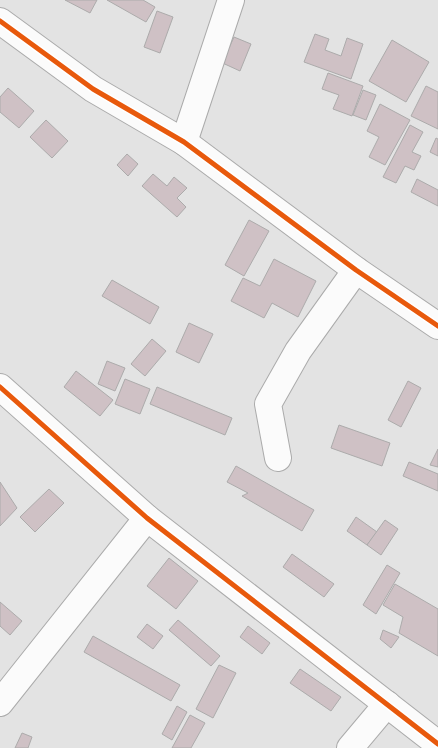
<svg xmlns="http://www.w3.org/2000/svg" width="438" height="748" font-family="'Crimson Pro',serif">
<style>
.building{fill:#cfc1c5;stroke:#acabab}
.lines{fill:none;stroke-linecap:round;stroke-linejoin:round}
.street-casing{stroke:#ababab;stroke-width:28}
.street{stroke:#fbfbfb;stroke-width:26}
.cycleway-casing{stroke:#fff;stroke-width:8}
.cycleway{stroke:#e8590c;stroke-width:5}
</style>
<rect width="100%" height="100%" fill="#e3e3e3"/>
<!-- building -->
<g class="building">
<polygon points="65,0 97,0 90,13"/>
<polygon points="107,0 143,0 155,7 146,22"/>
<polygon points="157,11 173,17 160,53 144,47"/>
<polygon points="315,34 329,39 325,50 341,56 347,38 363,44 351,79 304,62"/>
<polygon points="234,37 251,44 240,71 216,60 222,45 229,48"/>
<polygon points="392,40 429,62 406,102 369,81"/>
<polygon points="328,73 363,86 352,116 333,109 339,95 322,89"/>
<polygon points="426,86 438,92 438,129 411,116"/>
<polygon points="8,88 34,111 19,128 0,112 0,97"/>
<polygon points="363,90 376,95 366,120 353,115"/>
<polygon points="380,104 410,120 385,165 369,157 379,137 367,131"/>
<polygon points="46,120 68,141 52,158 30,137"/>
<polygon points="410,125 423,132 412,152 421,156 414,170 405,166 396,183 383,177"/>
<polygon points="436,138 438,139 438,156 430,152"/>
<polygon points="127,154 138,164 128,176 117,165"/>
<polygon points="153,174 167,186 174,177 187,188 177,198 186,207 177,217 142,186"/>
<polygon points="417,179 438,190 438,206 411,192"/>
<polygon points="249,220 269,231 244,276 225,265"/>
<polygon points="274,259 316,281 298,317 272,303 264,318 231,301 243,278 260,286"/>
<polygon points="112,280 159,307 150,324 102,296"/>
<polygon points="189,323 213,334 199,363 176,352"/>
<polygon points="152,339 166,351 145,376 131,364"/>
<polygon points="107,361 125,368 115,391 98,384"/>
<polygon points="76,371 113,400 100,416 64,387"/>
<polygon points="125,379 150,389 140,414 115,404"/>
<polygon points="408,381 421,388 401,427 388,420"/>
<polygon points="157,387 232,418 225,435 150,404"/>
<polygon points="339,425 390,443 382,466 331,448"/>
<polygon points="438,449 438,467 430,465"/>
<polygon points="409,462 438,474 438,491 403,476"/>
<polygon points="236,466 314,510 302,531 242,496 248,493 227,482"/>
<polygon points="0,482 17,508 0,526"/>
<polygon points="49,489 64,503 35,532 20,517"/>
<polygon points="356,517 377,532 367,545 347,531"/>
<polygon points="385,520 398,529 381,555 367,545"/>
<polygon points="292,554 334,584 324,597 283,567"/>
<polygon points="169,558 198,581 176,609 147,586"/>
<polygon points="387,565 400,573 376,614 363,605"/>
<polygon points="395,584 438,609 438,656 399,633 403,617 383,605"/>
<polygon points="0,602 22,621 10,635 0,626"/>
<polygon points="178,620 220,656 211,666 169,630"/>
<polygon points="147,624 163,636 153,649 137,637"/>
<polygon points="248,626 270,643 262,654 240,637"/>
<polygon points="383,630 399,637 391,648 380,639"/>
<polygon points="93,636 180,685 171,701 84,652"/>
<polygon points="219,665 236,673 213,718 196,709"/>
<polygon points="300,669 341,697 331,711 290,683"/>
<polygon points="177,706 187,712 172,740 162,734"/>
<polygon points="190,715 205,723 191,748 172,748"/>
<polygon points="22,733 32,737 28,748 15,748"/>
</g>
<g class="lines">
<!-- street casing -->
<g class="street-casing">
<g id="street">
<polyline points="0,21 93,89 184,142 356,270 438,326"/>
<polyline points="184,142 231,0"/>
<polyline points="0,387 147,518 438,744"/>
<polyline points="278,458 268,404 298,351 356,270"/>
<polyline points="0,703 147,518"/>
<polyline points="350,748 387,704"/>
</g>
</g>
<!-- street -->
<use href="#street" class="street"/>
<!-- cycleway casing -->
<g class="cycleway-casing">
<g id="cycleway">
<polyline points="0,21 93,89 184,142 356,270 438,326"/>
<polyline points="0,387 147,518 438,744"/>
</g>
</g>
<!-- cycleway -->
<use href="#cycleway" class="cycleway"/>
</g>
</svg>
